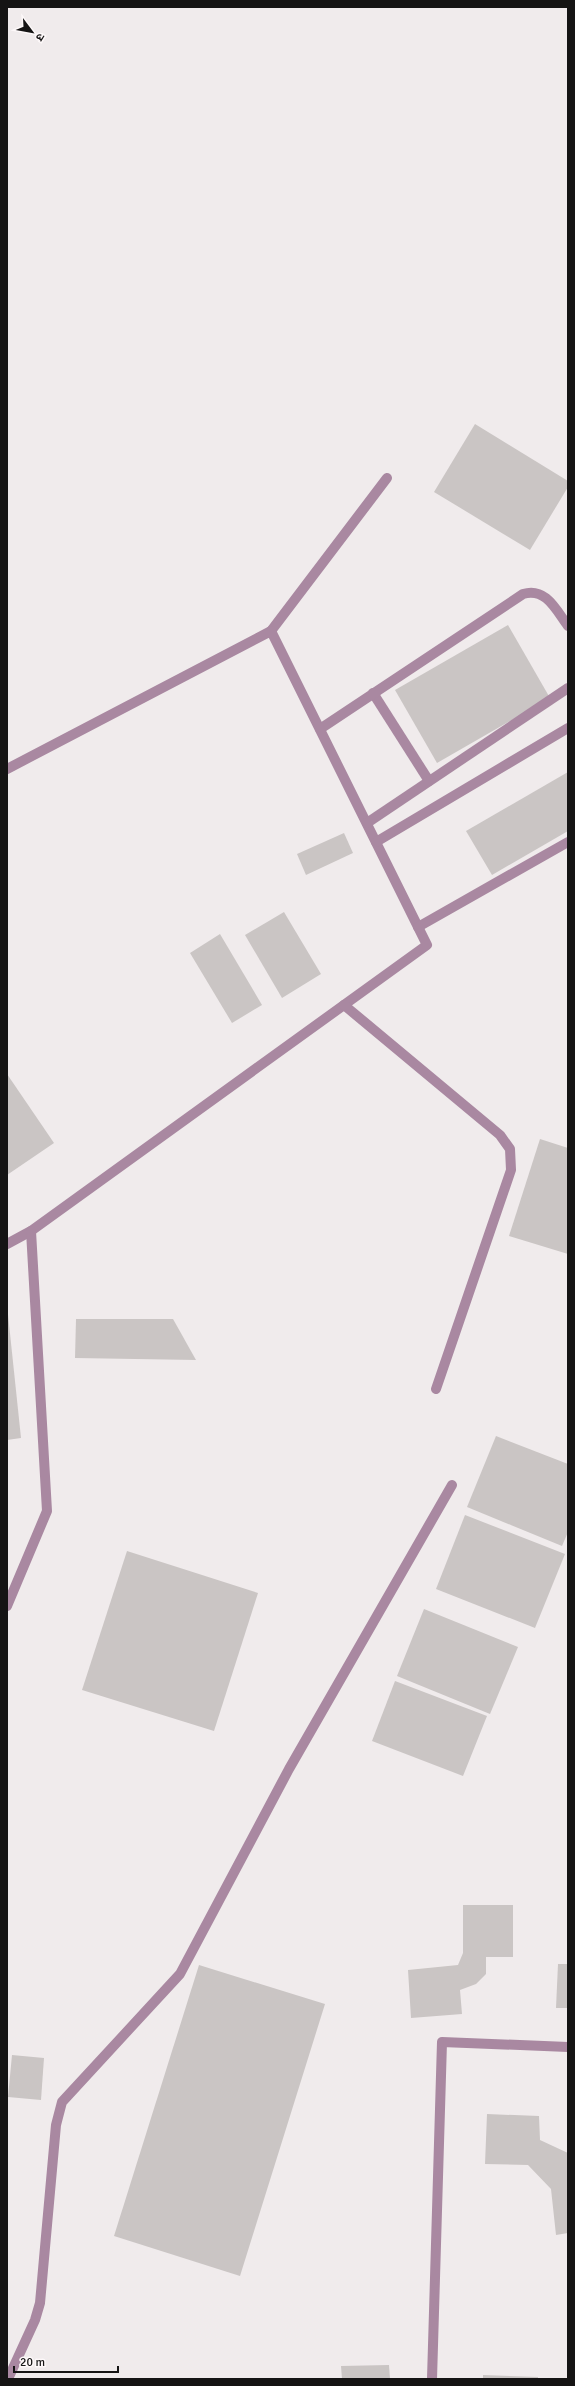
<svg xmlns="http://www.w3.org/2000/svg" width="575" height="2386" font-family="Signika,'Noto Sans Devanagari',sans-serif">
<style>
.building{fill:#cac5c4}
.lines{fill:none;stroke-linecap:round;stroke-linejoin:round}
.minor{stroke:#a988a1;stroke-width:10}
</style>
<rect width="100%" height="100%" fill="#f0ebec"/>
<!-- building -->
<g class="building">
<polygon points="475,424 568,481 568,487 530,550 434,492"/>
<polygon points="508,625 550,698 437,763 395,690"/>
<polygon points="568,772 568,831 492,875 466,831"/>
<polygon points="344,833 353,853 306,875 297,854"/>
<polygon points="284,912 321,974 282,998 245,935"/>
<polygon points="220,934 262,1005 232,1023 190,953"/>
<polygon points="7,1074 54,1143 7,1175"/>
<polygon points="540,1139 568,1148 568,1254 509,1236"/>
<polygon points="7,1305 21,1438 7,1440"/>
<polygon points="76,1319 173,1319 196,1360 75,1358"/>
<polygon points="496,1436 568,1464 568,1532 562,1546 467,1507"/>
<polygon points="465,1515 565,1554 535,1628 436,1589"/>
<polygon points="127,1551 258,1593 214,1731 82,1690"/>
<polygon points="424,1609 518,1647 490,1714 397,1676"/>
<polygon points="395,1681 487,1716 463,1776 372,1741"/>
<polygon points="463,1905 513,1905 513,1957 486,1957 486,1974 476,1984 460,1990 462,2014 411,2018 408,1970 458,1965 463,1953"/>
<polygon points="558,1964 568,1964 568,2008 556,2008"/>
<polygon points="199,1965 325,2004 240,2276 114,2236"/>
<polygon points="12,2055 44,2058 41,2100 8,2097"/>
<polygon points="487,2114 539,2116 540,2140 568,2153 568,2233 556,2235 551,2189 528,2165 485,2164"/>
<polygon points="389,2365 390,2379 342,2379 341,2366"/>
<polygon points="483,2375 538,2377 538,2379 483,2379"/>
</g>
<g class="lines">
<!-- minor -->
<g class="minor">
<polyline points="271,631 387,478"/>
<polyline points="373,693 429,781"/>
<path d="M 320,729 L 523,594 C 546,587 556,610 568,626"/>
<polyline points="7,769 271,631 427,945 31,1231 7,1244"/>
<polyline points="367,823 568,688"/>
<polyline points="376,842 568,728"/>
<polyline points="418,927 568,842"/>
<polyline points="344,1005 500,1135 510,1149 511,1170 436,1389"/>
<polyline points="7,1606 47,1511 31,1231"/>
<polyline points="8,2379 35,2320 40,2303 56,2125 62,2102 180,1974 289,1769 452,1485"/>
<polyline points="432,2379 442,2042 568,2047"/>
</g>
</g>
<!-- border -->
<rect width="575" height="2386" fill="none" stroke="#151414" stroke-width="16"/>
<!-- north arrow -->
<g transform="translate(32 32) rotate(122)" stroke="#fdf8f9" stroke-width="3" paint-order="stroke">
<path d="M0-3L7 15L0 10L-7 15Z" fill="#151414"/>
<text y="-6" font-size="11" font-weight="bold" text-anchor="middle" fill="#151414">उ</text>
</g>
<!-- scale -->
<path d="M14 2366v6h104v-6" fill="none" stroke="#151414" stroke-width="2"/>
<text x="20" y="2366" font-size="12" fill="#151414" stroke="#fdf8f9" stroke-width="3" paint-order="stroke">20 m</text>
</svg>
